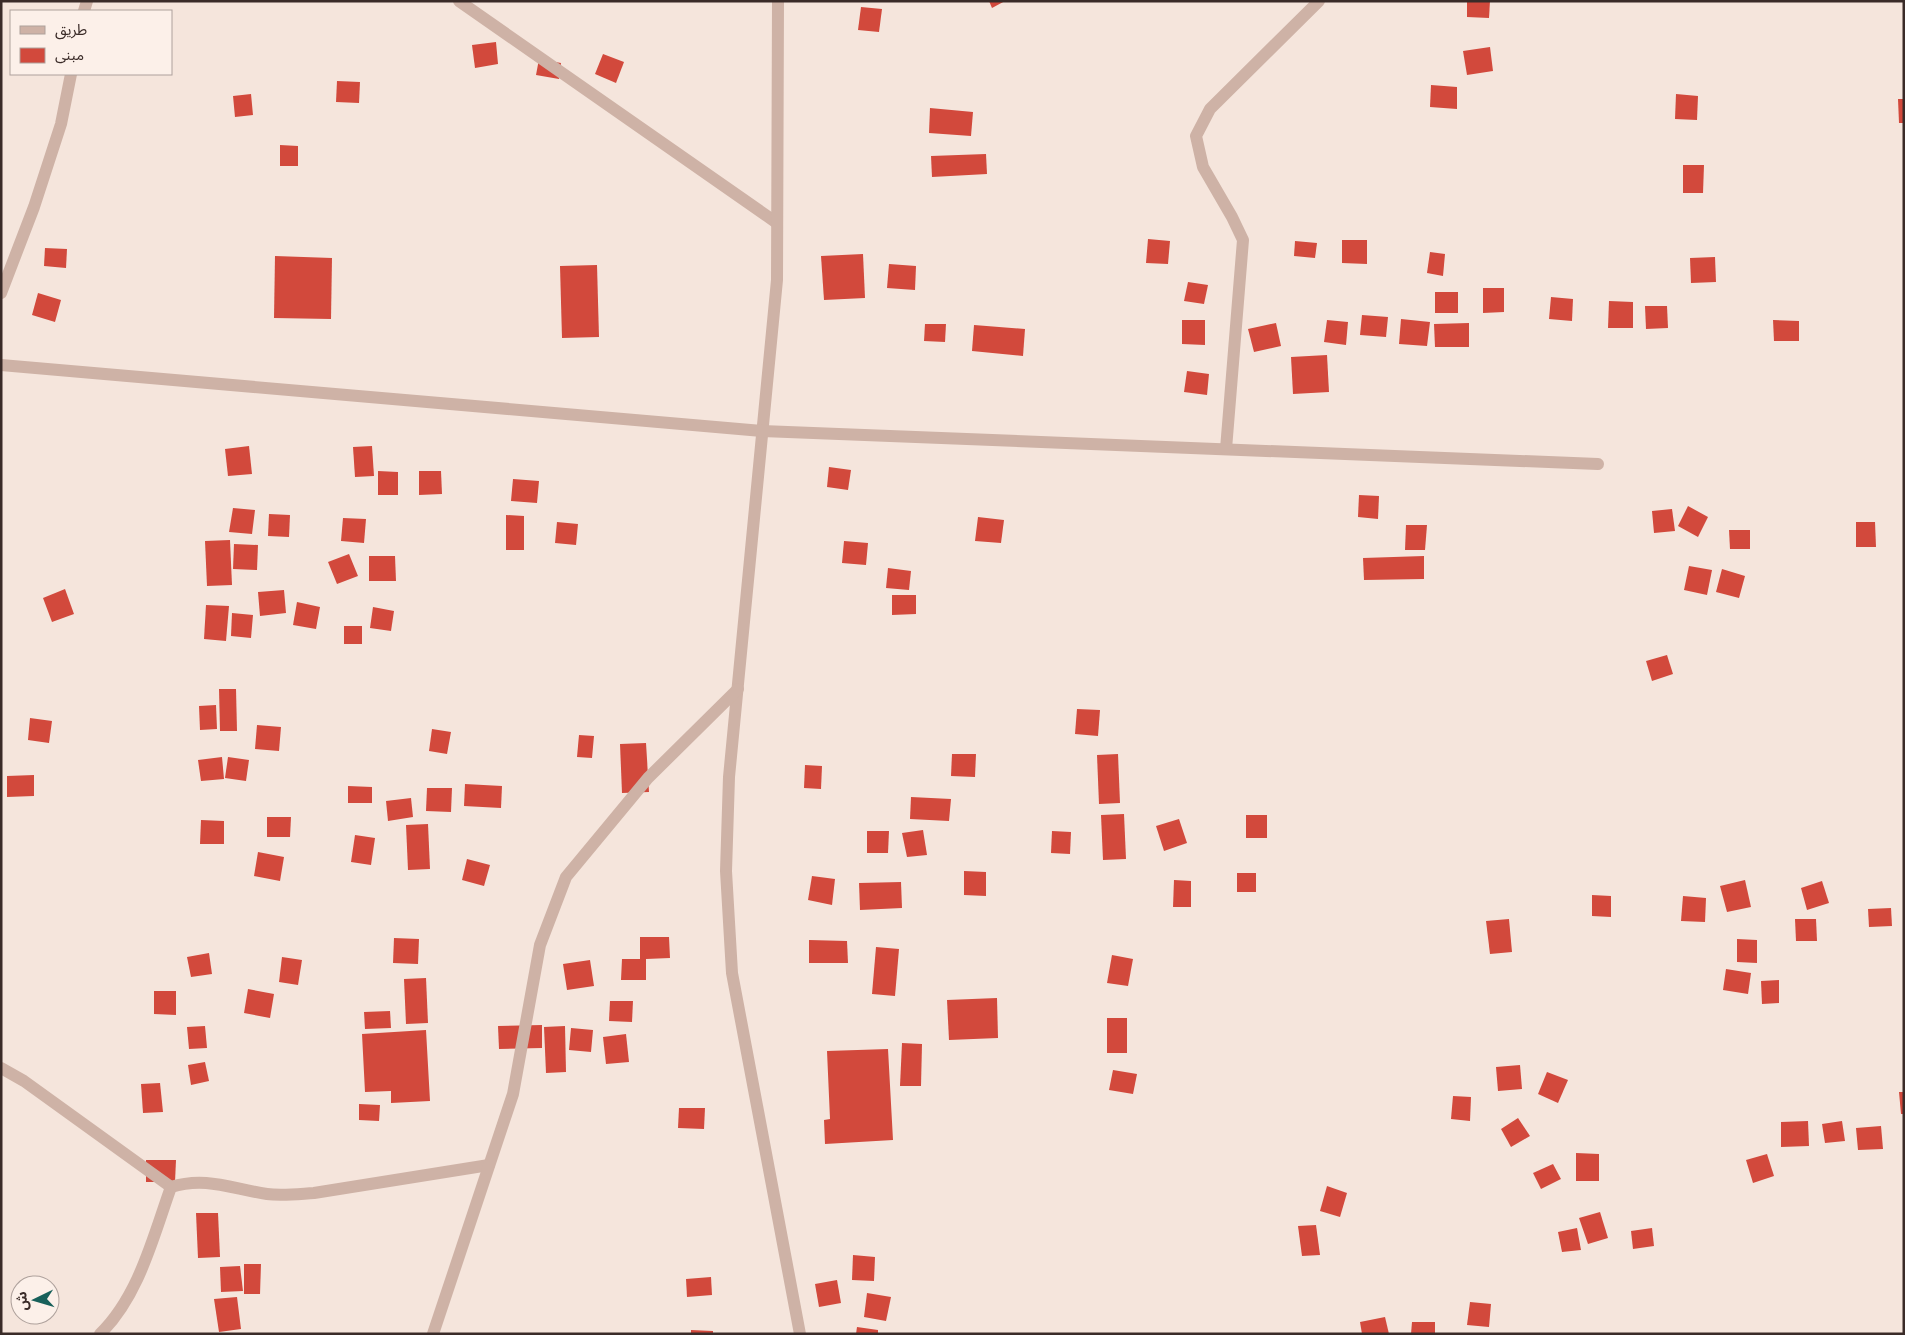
<svg xmlns="http://www.w3.org/2000/svg" width="1905" height="1335" font-family="Helvetica,'Noto Sans Arabic',sans-serif">
<style>
.building{fill:#d2493c}
.lines{fill:none;stroke-linecap:round;stroke-linejoin:round}
.street{stroke:#ceb2a6;stroke-width:12}
</style>
<rect width="100%" height="100%" fill="#f5e5dc"/>
<!-- building -->
<g class="building">
<polygon points="989,1 1005,1 992,8"/>
<polygon points="1467,1 1490,1 1489,18 1467,17"/>
<polygon points="861,7 882,9 879,32 858,30"/>
<polygon points="496,42 498,64 475,68 472,45"/>
<polygon points="1490,47 1493,71 1467,75 1463,51"/>
<polygon points="603,54 624,62 616,83 595,74"/>
<polygon points="539,59 561,63 559,79 536,75"/>
<polygon points="337,81 360,82 359,103 336,102"/>
<polygon points="1431,85 1457,87 1457,109 1430,107"/>
<polygon points="251,94 253,115 235,117 233,96"/>
<polygon points="1676,94 1698,96 1697,120 1675,119"/>
<polygon points="1898,99 1904,99 1904,123 1899,123"/>
<polygon points="930,108 973,112 971,136 929,133"/>
<polygon points="280,145 298,146 298,166 280,166"/>
<polygon points="986,154 987,174 932,177 931,156"/>
<polygon points="1683,165 1704,165 1703,193 1683,193"/>
<polygon points="1148,239 1170,241 1168,264 1146,263"/>
<polygon points="1342,240 1367,240 1367,264 1342,263"/>
<polygon points="1295,241 1317,243 1315,258 1294,256"/>
<polygon points="45,248 67,249 66,268 44,266"/>
<polygon points="1430,252 1445,254 1443,276 1427,273"/>
<polygon points="863,254 865,298 824,300 821,256"/>
<polygon points="275,256 332,258 331,319 274,318"/>
<polygon points="1715,257 1716,282 1691,283 1690,258"/>
<polygon points="889,264 916,266 915,290 887,288"/>
<polygon points="597,265 599,337 562,338 560,266"/>
<polygon points="1188,282 1208,285 1204,304 1184,301"/>
<polygon points="1483,288 1504,288 1504,312 1483,313"/>
<rect x="1435" y="292" width="23" height="21"/>
<polygon points="38,293 61,300 55,322 32,315"/>
<polygon points="1551,297 1573,299 1572,321 1549,319"/>
<polygon points="1609,301 1633,302 1633,328 1608,328"/>
<polygon points="1645,306 1667,306 1668,328 1646,329"/>
<polygon points="1362,315 1388,317 1386,337 1360,335"/>
<polygon points="1401,319 1430,322 1427,346 1399,344"/>
<polygon points="1182,320 1205,320 1205,345 1182,344"/>
<polygon points="1327,320 1348,322 1346,345 1324,342"/>
<polygon points="1773,320 1799,321 1799,341 1774,341"/>
<polygon points="1276,323 1281,346 1254,352 1248,329"/>
<polygon points="1469,323 1469,347 1435,347 1434,324"/>
<polygon points="925,324 946,324 945,342 924,341"/>
<polygon points="974,325 1025,329 1023,356 972,351"/>
<polygon points="1327,355 1329,392 1293,394 1291,357"/>
<polygon points="1187,371 1209,374 1207,395 1184,392"/>
<polygon points="249,446 252,474 228,476 225,449"/>
<polygon points="372,446 374,476 355,477 353,447"/>
<polygon points="829,467 851,470 848,490 827,487"/>
<polygon points="378,471 398,472 398,495 378,495"/>
<polygon points="419,471 441,471 442,494 419,495"/>
<polygon points="513,479 539,481 537,503 511,501"/>
<polygon points="1359,495 1379,496 1378,519 1358,517"/>
<polygon points="1688,506 1708,517 1698,537 1678,526"/>
<polygon points="233,508 255,510 252,534 229,532"/>
<polygon points="1672,509 1675,531 1654,533 1652,511"/>
<polygon points="269,514 290,515 289,537 268,536"/>
<polygon points="506,515 524,516 524,550 506,550"/>
<polygon points="978,517 1004,520 1001,543 975,541"/>
<polygon points="343,518 366,519 364,543 341,541"/>
<polygon points="557,522 578,524 576,545 555,543"/>
<polygon points="1856,522 1875,522 1876,547 1856,547"/>
<polygon points="1406,525 1427,525 1425,550 1405,550"/>
<polygon points="1729,530 1750,530 1750,549 1730,549"/>
<polygon points="230,540 232,585 207,586 205,541"/>
<polygon points="844,541 868,543 866,565 842,563"/>
<polygon points="234,544 258,545 257,570 233,569"/>
<polygon points="349,554 358,576 337,584 328,562"/>
<polygon points="369,556 395,556 396,581 369,581"/>
<polygon points="1424,556 1424,579 1364,580 1363,558"/>
<polygon points="1689,566 1712,570 1707,595 1684,590"/>
<polygon points="888,568 911,571 909,590 886,588"/>
<polygon points="1722,569 1745,576 1739,598 1716,592"/>
<polygon points="65,589 74,614 52,622 43,598"/>
<polygon points="284,590 286,613 260,616 258,592"/>
<polygon points="892,595 916,595 916,614 892,615"/>
<polygon points="297,602 320,607 316,629 293,625"/>
<polygon points="206,605 229,606 226,641 204,639"/>
<polygon points="373,607 394,611 391,631 370,628"/>
<polygon points="232,613 253,615 251,638 231,636"/>
<rect x="344" y="626" width="18" height="18"/>
<polygon points="1667,655 1673,674 1652,681 1646,661"/>
<polygon points="219,689 236,689 237,731 220,731"/>
<polygon points="216,705 217,729 200,730 199,706"/>
<polygon points="1077,709 1100,710 1098,736 1075,734"/>
<polygon points="30,718 52,721 49,743 28,740"/>
<polygon points="257,725 281,727 279,751 255,749"/>
<polygon points="432,729 451,732 447,754 429,751"/>
<polygon points="579,735 594,736 592,758 577,757"/>
<polygon points="646,743 649,792 622,793 620,744"/>
<polygon points="952,754 976,754 975,777 951,776"/>
<polygon points="1118,754 1120,803 1099,804 1097,755"/>
<polygon points="222,757 224,779 201,781 198,760"/>
<polygon points="228,757 249,760 246,781 225,778"/>
<polygon points="805,765 822,766 821,789 804,788"/>
<polygon points="34,775 34,796 7,797 7,776"/>
<polygon points="465,784 502,786 501,808 464,806"/>
<polygon points="348,786 372,787 372,803 348,803"/>
<polygon points="427,788 452,788 451,812 426,811"/>
<polygon points="911,797 951,799 949,821 910,819"/>
<polygon points="411,798 413,817 388,821 386,801"/>
<polygon points="1124,814 1126,859 1103,860 1101,815"/>
<rect x="1246" y="815" width="21" height="23"/>
<polygon points="267,817 291,817 290,837 267,837"/>
<polygon points="1179,819 1187,843 1164,851 1156,826"/>
<polygon points="201,820 224,821 224,844 200,844"/>
<polygon points="428,824 430,869 408,870 406,825"/>
<polygon points="923,830 927,855 907,857 902,833"/>
<polygon points="867,831 889,831 888,853 867,853"/>
<polygon points="1052,831 1071,832 1070,854 1051,853"/>
<polygon points="355,835 375,838 371,865 351,862"/>
<polygon points="258,852 284,857 280,881 254,876"/>
<polygon points="467,859 490,865 484,886 462,880"/>
<polygon points="964,871 986,872 986,896 964,895"/>
<rect x="1237" y="873" width="19" height="19"/>
<polygon points="812,876 835,879 832,905 808,900"/>
<polygon points="1174,880 1191,881 1191,907 1173,907"/>
<polygon points="1745,880 1751,907 1727,912 1720,886"/>
<polygon points="1822,881 1829,903 1807,910 1801,888"/>
<polygon points="901,882 902,908 860,910 859,883"/>
<polygon points="1592,895 1611,896 1611,917 1592,916"/>
<polygon points="1683,896 1706,898 1705,922 1681,921"/>
<polygon points="1891,908 1892,926 1869,927 1868,909"/>
<polygon points="1509,919 1512,952 1490,954 1486,921"/>
<polygon points="1795,919 1816,919 1817,941 1796,941"/>
<polygon points="640,937 669,937 670,958 646,959 646,980 621,980 622,959 640,959"/>
<polygon points="394,938 419,939 418,964 393,963"/>
<polygon points="1737,939 1757,940 1757,963 1737,962"/>
<polygon points="809,940 847,941 848,963 809,963"/>
<polygon points="876,947 899,949 895,996 872,994"/>
<polygon points="209,953 212,974 191,977 187,957"/>
<polygon points="1112,955 1133,959 1128,986 1107,983"/>
<polygon points="282,957 302,960 298,985 279,982"/>
<polygon points="590,960 594,986 567,990 563,964"/>
<polygon points="1726,969 1751,973 1748,994 1723,990"/>
<polygon points="426,978 428,1023 406,1024 404,979"/>
<polygon points="1779,980 1779,1003 1762,1004 1761,981"/>
<polygon points="248,989 274,994 270,1018 244,1013"/>
<polygon points="154,991 176,991 176,1015 154,1014"/>
<polygon points="997,998 998,1038 949,1040 947,1000"/>
<polygon points="610,1001 633,1001 632,1022 609,1021"/>
<polygon points="390,1011 391,1028 365,1029 364,1012"/>
<rect x="1107" y="1018" width="20" height="35"/>
<polygon points="542,1025 542,1048 499,1049 498,1026"/>
<polygon points="205,1026 207,1048 189,1049 187,1027"/>
<polygon points="565,1026 566,1072 546,1073 544,1027"/>
<polygon points="571,1028 593,1030 591,1052 569,1050"/>
<polygon points="426,1030 430,1101 391,1103 391,1091 365,1092 362,1034"/>
<polygon points="626,1034 629,1062 606,1064 603,1037"/>
<polygon points="902,1043 922,1044 921,1086 900,1086"/>
<polygon points="888,1049 893,1140 825,1144 824,1120 830,1119 827,1051"/>
<polygon points="205,1062 209,1081 191,1085 188,1065"/>
<polygon points="1520,1065 1522,1089 1498,1091 1496,1067"/>
<polygon points="1113,1070 1137,1074 1133,1094 1109,1090"/>
<polygon points="1547,1072 1568,1080 1558,1103 1538,1094"/>
<polygon points="160,1083 163,1112 143,1113 141,1084"/>
<polygon points="1899,1092 1904,1092 1904,1114 1901,1114"/>
<polygon points="1453,1096 1471,1097 1470,1121 1451,1119"/>
<polygon points="359,1104 380,1105 379,1121 359,1120"/>
<polygon points="679,1108 705,1108 704,1129 678,1128"/>
<polygon points="1518,1118 1530,1136 1511,1147 1501,1129"/>
<polygon points="1808,1121 1809,1146 1781,1147 1781,1122"/>
<polygon points="1842,1121 1845,1141 1825,1143 1822,1124"/>
<polygon points="1881,1126 1883,1149 1858,1150 1856,1128"/>
<polygon points="1576,1153 1599,1154 1599,1181 1576,1181"/>
<polygon points="1767,1154 1774,1176 1753,1183 1746,1160"/>
<polygon points="146,1160 176,1160 175,1182 146,1182"/>
<polygon points="1553,1164 1561,1179 1541,1189 1533,1173"/>
<polygon points="1327,1186 1347,1193 1340,1217 1320,1211"/>
<polygon points="1600,1212 1608,1238 1588,1244 1579,1218"/>
<polygon points="196,1213 218,1213 220,1257 198,1258"/>
<polygon points="1316,1225 1320,1255 1302,1256 1298,1226"/>
<polygon points="1577,1228 1581,1250 1562,1252 1558,1232"/>
<polygon points="1652,1228 1654,1246 1633,1249 1631,1231"/>
<polygon points="853,1255 875,1257 874,1281 852,1280"/>
<polygon points="244,1264 261,1264 260,1294 244,1294"/>
<polygon points="240,1266 243,1291 221,1292 220,1267"/>
<polygon points="711,1277 712,1295 687,1297 686,1279"/>
<polygon points="837,1280 841,1303 819,1307 815,1284"/>
<polygon points="867,1293 891,1297 886,1321 864,1317"/>
<polygon points="237,1297 241,1329 219,1332 214,1299"/>
<polygon points="1470,1302 1491,1304 1489,1327 1467,1325"/>
<polygon points="1385,1317 1389,1334 1362,1334 1360,1322"/>
<polygon points="1412,1322 1435,1322 1435,1334 1411,1334"/>
<polygon points="857,1327 878,1330 878,1334 856,1334"/>
<polygon points="691,1330 713,1331 713,1334 691,1334"/>
</g>
<g class="lines">
<!-- street -->
<g class="street">
<polyline points="459,1 777,223"/>
<polyline points="778,1 777,280 729,777 726,871 732,973 800,1334"/>
<polyline points="84,11 87,1"/>
<polyline points="1,293 34,207 61,124 71,74"/>
<polyline points="1,365 762,431 1598,464"/>
<polyline points="1226,449 1243,240 1232,217 1203,167 1196,136 1210,109 1319,1"/>
<polyline points="1,1068 24,1081 171,1187"/>
<path d="M 100,1334 C 139,1296 153,1237 171,1187 C 206,1176 232,1189 267,1194 C 282,1196 298,1194 314,1193 L 489,1165"/>
<polyline points="433,1334 513,1094 540,945 566,877 648,778 738,689"/>
</g>
</g>
<!-- border -->
<rect width="1905" height="1335" fill="none" stroke="#3a2b28" stroke-width="5"/>
<!-- legend -->
<rect x="10" y="10" width="162" height="65" fill="#fcf0e9" stroke="#aea19c"/>
<rect x="20" y="26" width="25" height="8" fill="#ceb2a6" stroke="#aea19c"/>
<text x="55" y="35" font-size="15" fill="#3a2b28">طريق</text>
<rect x="20" y="48" width="25" height="15" fill="#d2493c" stroke="#aea19c"/>
<text x="55" y="60" font-size="15" fill="#3a2b28">مبنى</text>
<!-- north arrow -->
<g transform="translate(35 1300) rotate(265)"><circle r="24" fill="#fcf0e9" stroke="#aea19c"/>
<path d="M0-4L9 19L0 12L-9 19Z" fill="#18605a"/>
<text y="-8" font-size="14" font-weight="bold" text-anchor="middle" fill="#3a2b28">ش</text>
</g>
</svg>
